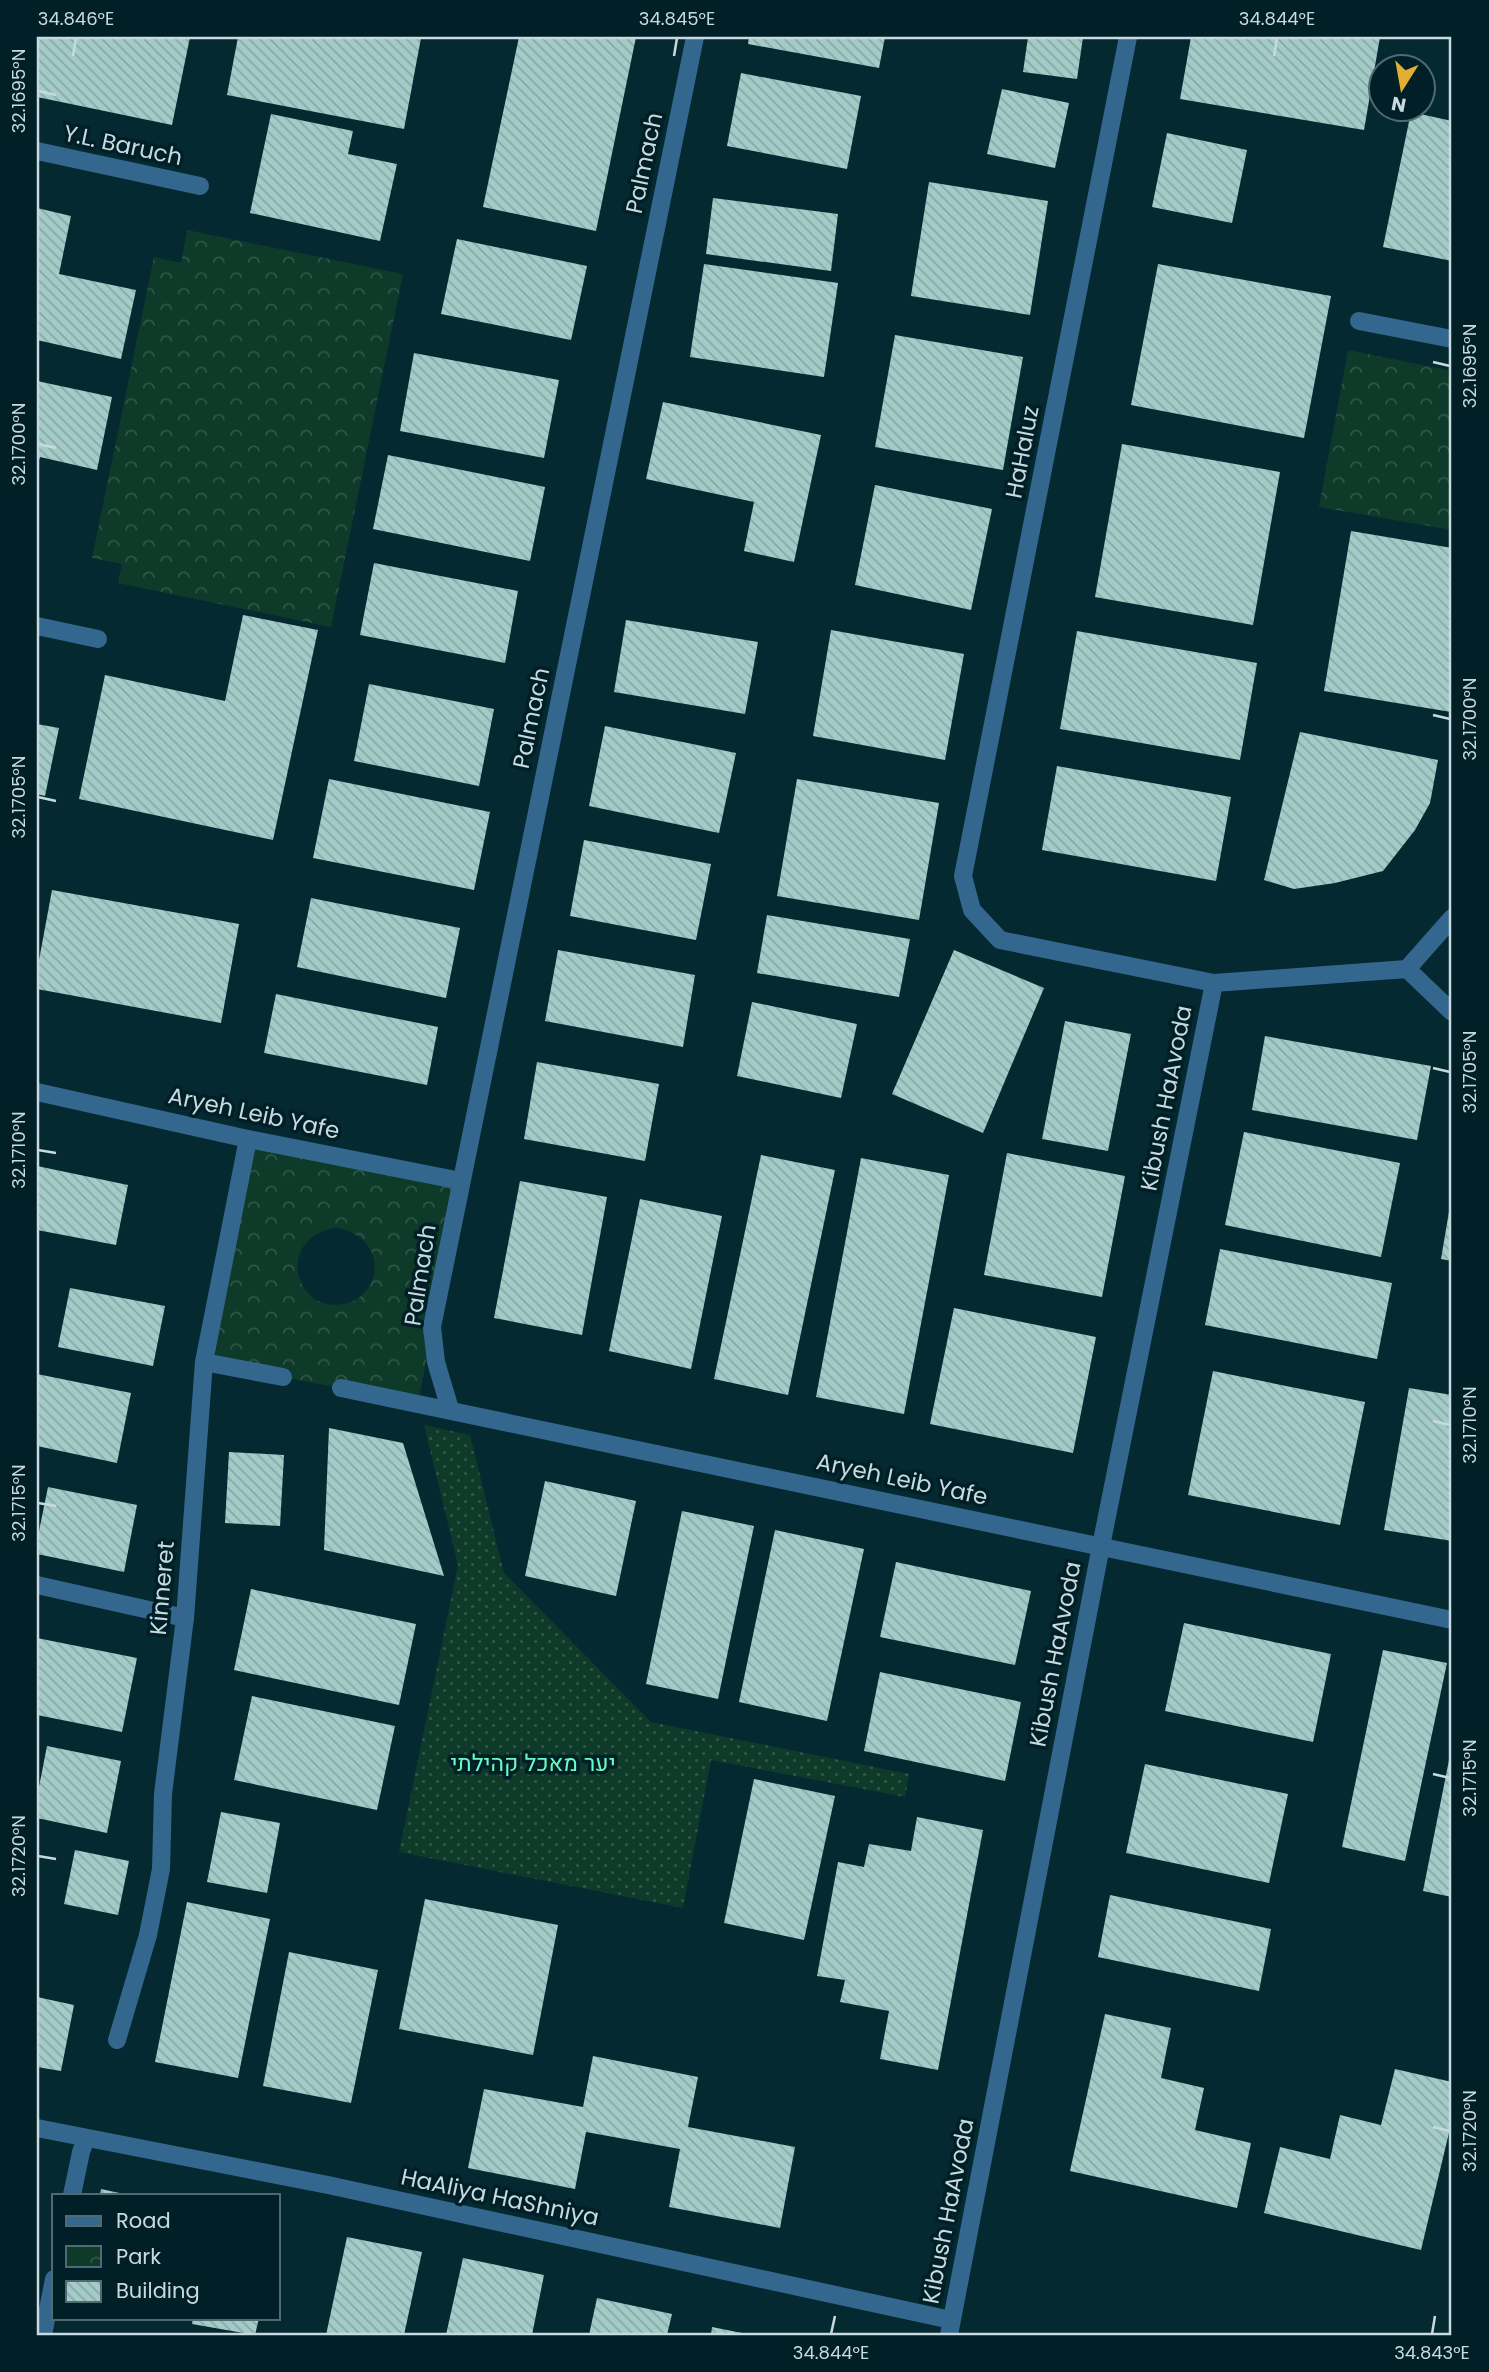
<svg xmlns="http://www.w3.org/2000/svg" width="1489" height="2372" font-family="Poppins,Heebo,sans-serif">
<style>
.grass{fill:url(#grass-dots)}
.park{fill:url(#park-crowns);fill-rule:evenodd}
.building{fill:url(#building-back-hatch)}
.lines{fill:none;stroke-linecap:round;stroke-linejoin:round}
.pedestrian{stroke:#34678d;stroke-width:18}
.minor{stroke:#34678d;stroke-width:18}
.ticks{fill:none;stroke:#c8dadf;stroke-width:2.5}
.labels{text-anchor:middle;stroke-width:7;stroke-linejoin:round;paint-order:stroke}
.street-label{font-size:23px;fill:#c8dadf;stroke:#001f27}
.park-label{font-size:23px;fill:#69fcc0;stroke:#001f27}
.neatline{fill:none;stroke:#c8dadf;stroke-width:2.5}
.ticks-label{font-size:18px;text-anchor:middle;fill:#c8dadf}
</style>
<defs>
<pattern id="grass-dots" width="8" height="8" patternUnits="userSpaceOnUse" patternTransform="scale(1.75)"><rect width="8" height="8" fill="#0d3a29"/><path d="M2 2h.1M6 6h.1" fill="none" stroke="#2f5648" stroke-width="1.8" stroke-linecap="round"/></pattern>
<pattern id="park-crowns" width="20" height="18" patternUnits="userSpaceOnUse" patternTransform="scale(1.75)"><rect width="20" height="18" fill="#0d3a29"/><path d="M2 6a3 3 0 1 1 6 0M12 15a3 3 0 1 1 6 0" fill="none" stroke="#2f5648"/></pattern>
<pattern id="building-back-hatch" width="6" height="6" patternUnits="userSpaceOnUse" patternTransform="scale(1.75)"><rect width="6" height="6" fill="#a3cbc7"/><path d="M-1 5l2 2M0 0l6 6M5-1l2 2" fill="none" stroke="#89a8a6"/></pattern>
</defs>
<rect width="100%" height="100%" fill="#052931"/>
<!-- grass -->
<polygon class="grass" points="424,1425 470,1435 504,1573 651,1722 909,1774 905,1797 711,1760 683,1908 399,1852 458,1565"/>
<!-- park -->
<g class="park">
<polygon points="187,230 403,274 331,627 118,583 122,564 92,558 154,257 181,263"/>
<polygon points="1348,350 1452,371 1452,530 1319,507"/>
<path d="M 248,1139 L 461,1181 L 418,1403 L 204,1362 ZM 334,1228 C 358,1229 379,1249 374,1274 C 372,1286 362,1298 351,1302 C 297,1321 272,1240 334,1228 Z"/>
</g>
<!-- building -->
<g class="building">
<polygon points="37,37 190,37 172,125 37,97"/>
<polygon points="238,37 421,38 404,129 227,95"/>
<polygon points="519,37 636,37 596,231 483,207"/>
<polygon points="749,37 885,37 879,68 748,44"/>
<polygon points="1028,37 1083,37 1077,79 1023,72"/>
<polygon points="1191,37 1380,37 1364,130 1180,99"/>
<polygon points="741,73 861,96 847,169 727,146"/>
<polygon points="1002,89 1069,103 1055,168 987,154"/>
<polygon points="1411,112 1452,121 1452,261 1383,247"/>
<polygon points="271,114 353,131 348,154 397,164 380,241 250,213"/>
<polygon points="1167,133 1247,150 1232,223 1152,207"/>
<polygon points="929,182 1048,201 1030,315 911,296"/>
<polygon points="713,198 838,214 831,271 706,254"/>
<polygon points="37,208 71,216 59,274 136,290 121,359 37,340"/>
<polygon points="457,239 587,266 571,340 441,314"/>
<polygon points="704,264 838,283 824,377 690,357"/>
<polygon points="1158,264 1331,296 1304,438 1131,405"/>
<polygon points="895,335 1023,357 1003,470 875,447"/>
<polygon points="414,353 559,380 544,458 400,431"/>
<polygon points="37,381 112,397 97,470 40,457 37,467"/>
<polygon points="663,402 821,435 794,562 744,551 754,502 646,479"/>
<polygon points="1122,444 1280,472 1253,625 1095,597"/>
<polygon points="388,455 545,487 530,561 373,529"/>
<polygon points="875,485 992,509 971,610 855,585"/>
<polygon points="1351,531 1452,548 1451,712 1324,691"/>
<polygon points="374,563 518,591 505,663 360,635"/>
<polygon points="243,615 318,630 273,840 79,799 105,675 225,701"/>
<polygon points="626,620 758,642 745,714 614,692"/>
<polygon points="831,630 964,654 945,760 813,736"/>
<polygon points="1077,631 1257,663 1240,760 1060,729"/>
<polygon points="369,684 494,709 479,786 354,761"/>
<polygon points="37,724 59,728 45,796 37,794"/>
<polygon points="605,726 736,753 719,833 589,806"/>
<polygon points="1300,732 1438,760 1430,803 1415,830 1383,871 1335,883 1294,889 1264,880"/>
<polygon points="1057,766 1231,797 1216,881 1042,850"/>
<polygon points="329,779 490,812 474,890 313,858"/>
<polygon points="797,779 939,803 919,920 777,896"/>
<polygon points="584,840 711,864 696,940 570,916"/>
<polygon points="52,890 239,924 221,1023 37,989 37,971"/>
<polygon points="311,898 460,928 446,998 297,967"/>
<polygon points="767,915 910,939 899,997 757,973"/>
<polygon points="558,950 695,975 683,1047 545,1021"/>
<polygon points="954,950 1044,988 983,1133 892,1094"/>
<polygon points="276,994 438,1027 427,1085 264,1053"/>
<polygon points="752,1002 857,1024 841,1098 737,1076"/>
<polygon points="1065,1021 1131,1034 1108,1151 1042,1139"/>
<polygon points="1265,1036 1431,1066 1417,1140 1252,1110"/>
<polygon points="537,1062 659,1084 645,1161 524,1139"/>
<polygon points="1244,1132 1400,1163 1381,1257 1225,1225"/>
<polygon points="1007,1153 1125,1176 1102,1297 984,1275"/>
<polygon points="761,1155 835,1170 788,1395 714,1379"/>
<polygon points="861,1158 949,1175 904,1414 816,1397"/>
<polygon points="37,1166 128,1185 116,1245 37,1230"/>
<polygon points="520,1181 607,1197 582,1335 494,1318"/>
<polygon points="640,1199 722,1216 691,1369 609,1351"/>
<polygon points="1451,1200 1452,1200 1452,1261 1441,1259"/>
<polygon points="1220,1249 1392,1283 1377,1359 1205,1325"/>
<polygon points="70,1288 165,1306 153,1366 58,1347"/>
<polygon points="954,1308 1096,1337 1073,1453 930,1424"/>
<polygon points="1213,1371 1365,1402 1340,1525 1188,1495"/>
<polygon points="37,1374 131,1393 117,1463 37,1446"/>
<polygon points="1409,1388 1452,1395 1452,1541 1384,1530"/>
<polygon points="329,1428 403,1443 444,1576 324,1550"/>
<polygon points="229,1452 284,1455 280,1526 225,1523"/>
<polygon points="545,1481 636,1501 616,1596 525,1576"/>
<polygon points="48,1487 137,1505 124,1572 37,1554 37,1541"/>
<polygon points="682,1511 754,1526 718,1699 646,1684"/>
<polygon points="775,1530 864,1549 827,1721 739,1702"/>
<polygon points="896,1562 1031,1591 1015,1665 880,1637"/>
<polygon points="251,1589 416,1624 399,1705 234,1670"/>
<polygon points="1184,1623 1331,1654 1313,1742 1165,1711"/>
<polygon points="37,1638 137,1658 122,1732 37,1715"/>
<polygon points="1383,1650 1447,1663 1405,1861 1342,1847"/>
<polygon points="880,1672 1021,1702 1005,1781 864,1751"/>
<polygon points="252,1696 395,1726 377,1810 234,1780"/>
<polygon points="47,1746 121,1761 107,1833 37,1818 37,1797"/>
<polygon points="1451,1750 1452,1750 1452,1897 1423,1891"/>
<polygon points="1145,1764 1288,1794 1269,1883 1126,1853"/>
<polygon points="754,1779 835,1796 804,1940 724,1923"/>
<polygon points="221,1812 280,1823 267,1893 207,1882"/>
<polygon points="917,1817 983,1830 938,2070 880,2059 889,2011 840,2002 845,1980 817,1976 838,1862 864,1867 869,1844 911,1851"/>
<polygon points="75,1850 129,1861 118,1915 64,1904"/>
<polygon points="1110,1895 1271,1929 1259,1991 1098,1957"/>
<polygon points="425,1899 558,1925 533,2055 399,2029"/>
<polygon points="187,1902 270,1919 238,2078 155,2062"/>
<polygon points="289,1952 378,1970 351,2103 263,2086"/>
<polygon points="37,1997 74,2005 61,2071 37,2067"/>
<polygon points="1105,2014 1171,2028 1161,2078 1204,2088 1195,2130 1251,2143 1237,2208 1070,2171"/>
<polygon points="593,2056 698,2077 688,2127 795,2147 780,2228 669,2207 680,2149 586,2132 575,2189 468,2168 484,2089 583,2107"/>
<polygon points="1395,2069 1452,2082 1452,2120 1421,2250 1264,2213 1280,2147 1330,2159 1340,2115 1381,2125"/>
<polygon points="101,2189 124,2194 124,2195 100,2195"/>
<polygon points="347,2237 422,2252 404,2335 326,2335"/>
<polygon points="463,2258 544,2275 532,2335 446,2335"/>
<polygon points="597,2298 672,2314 667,2335 589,2335"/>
<polygon points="193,2318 259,2318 255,2335 192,2324"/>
<polygon points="712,2327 747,2334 747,2335 711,2335"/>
</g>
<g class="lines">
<!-- pedestrian -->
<g class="pedestrian">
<polyline points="37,1585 185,1618"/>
<polyline points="72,2195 81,2152 86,2138"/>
<polyline points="43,2335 54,2279"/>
</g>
<!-- minor -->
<g class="minor">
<polyline points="1128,37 963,876 972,910 1000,940 1214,983 1407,969 1452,1012"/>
<polyline points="37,151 200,186"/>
<polyline points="1359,321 1452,339"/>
<polyline points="37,626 98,639"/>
<polyline points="1407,969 1452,918"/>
<polyline points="37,1092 248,1139 461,1181"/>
<polyline points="204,1362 283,1377"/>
<polyline points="341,1388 1452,1620"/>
<polyline points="450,1409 436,1362 432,1327 695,37"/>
<polyline points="117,2040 148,1935 161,1869 163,1794 185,1618 204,1362 248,1139"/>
<polyline points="37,2128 328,2185 951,2320"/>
<polyline points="949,2335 1101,1546 1214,983"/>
</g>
</g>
<!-- ticks -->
<path class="ticks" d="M 73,56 L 76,38M 674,56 L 677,38M 1274,56 L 1277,38M 38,91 L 56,95M 1433,362 L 1450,366M 38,444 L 56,448M 1433,715 L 1450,719M 38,797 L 56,801M 1433,1068 L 1450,1072M 38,1150 L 56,1153M 1433,1421 L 1450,1425M 38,1503 L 56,1506M 1433,1774 L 1450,1778M 38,1856 L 56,1859M 1433,2127 L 1450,2131M 831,2334 L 835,2316M 1432,2334 L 1435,2316"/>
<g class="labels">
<!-- street labels -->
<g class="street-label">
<text transform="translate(123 145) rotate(12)" y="8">Y.L. Baruch</text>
<text transform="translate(644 163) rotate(-78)" y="8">Palmach</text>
<text transform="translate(1022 452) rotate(-79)" y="8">HaHaluz</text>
<text transform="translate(531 718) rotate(-78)" y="8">Palmach</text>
<text transform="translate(1166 1098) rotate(-79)" y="8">Kibush HaAvoda</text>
<text transform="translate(254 1113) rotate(12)" y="8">Aryeh Leib Yafe</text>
<text transform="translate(420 1275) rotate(-81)" y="8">Palmach</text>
<text transform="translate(902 1479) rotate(12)" y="8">Aryeh Leib Yafe</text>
<text transform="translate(162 1588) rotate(-85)" y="8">Kinneret</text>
<text transform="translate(1055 1654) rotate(-79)" y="8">Kibush HaAvoda</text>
<text transform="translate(500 2197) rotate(12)" y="8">HaAliya HaShniya</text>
<text transform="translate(948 2211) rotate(-79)" y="8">Kibush HaAvoda</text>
</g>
<!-- park labels -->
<g class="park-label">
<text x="533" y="1771">יער מאכל קהילתי</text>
</g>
</g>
<!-- border -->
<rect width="1489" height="2372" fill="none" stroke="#001f27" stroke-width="77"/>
<!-- legend -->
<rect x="52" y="2194" width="228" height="126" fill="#001f27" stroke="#506a71" stroke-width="2"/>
<rect x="66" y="2216" width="35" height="10" fill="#34678d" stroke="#506a71" stroke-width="2"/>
<text x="116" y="2228" font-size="21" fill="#c8dadf">Road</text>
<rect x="66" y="2246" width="35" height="21" fill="url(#park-crowns)" stroke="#506a71" stroke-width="2"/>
<text x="116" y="2264" font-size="21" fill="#c8dadf">Park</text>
<rect x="66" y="2281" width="35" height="21" fill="url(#building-back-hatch)" stroke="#506a71" stroke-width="2"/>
<text x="116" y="2298" font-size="21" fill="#c8dadf">Building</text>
<!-- north arrow -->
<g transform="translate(1402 88) rotate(191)"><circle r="33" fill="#001f27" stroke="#506a71" stroke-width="2"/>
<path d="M0-5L12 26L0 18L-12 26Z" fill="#e2ae34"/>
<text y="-10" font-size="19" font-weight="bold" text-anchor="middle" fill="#c8dadf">N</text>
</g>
<rect x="38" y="38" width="1412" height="2296" class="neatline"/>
<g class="ticks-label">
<text x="76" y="25">34.846°E</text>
<text x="677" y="25">34.845°E</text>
<text x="1277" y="25">34.844°E</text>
<text transform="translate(19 91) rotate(-90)" y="6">32.1695°N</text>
<text transform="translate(1470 366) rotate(-90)" y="6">32.1695°N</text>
<text transform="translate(19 444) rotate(-90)" y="6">32.1700°N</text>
<text transform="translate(1470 719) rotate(-90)" y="6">32.1700°N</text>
<text transform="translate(19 797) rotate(-90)" y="6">32.1705°N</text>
<text transform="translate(1470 1072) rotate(-90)" y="6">32.1705°N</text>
<text transform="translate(19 1150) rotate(-90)" y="6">32.1710°N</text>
<text transform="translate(1470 1425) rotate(-90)" y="6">32.1710°N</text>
<text transform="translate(19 1503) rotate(-90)" y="6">32.1715°N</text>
<text transform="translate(1470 1778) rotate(-90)" y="6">32.1715°N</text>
<text transform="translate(19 1856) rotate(-90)" y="6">32.1720°N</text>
<text transform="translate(1470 2131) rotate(-90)" y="6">32.1720°N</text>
<text x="831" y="2359">34.844°E</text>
<text x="1432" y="2359">34.843°E</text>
</g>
</svg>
